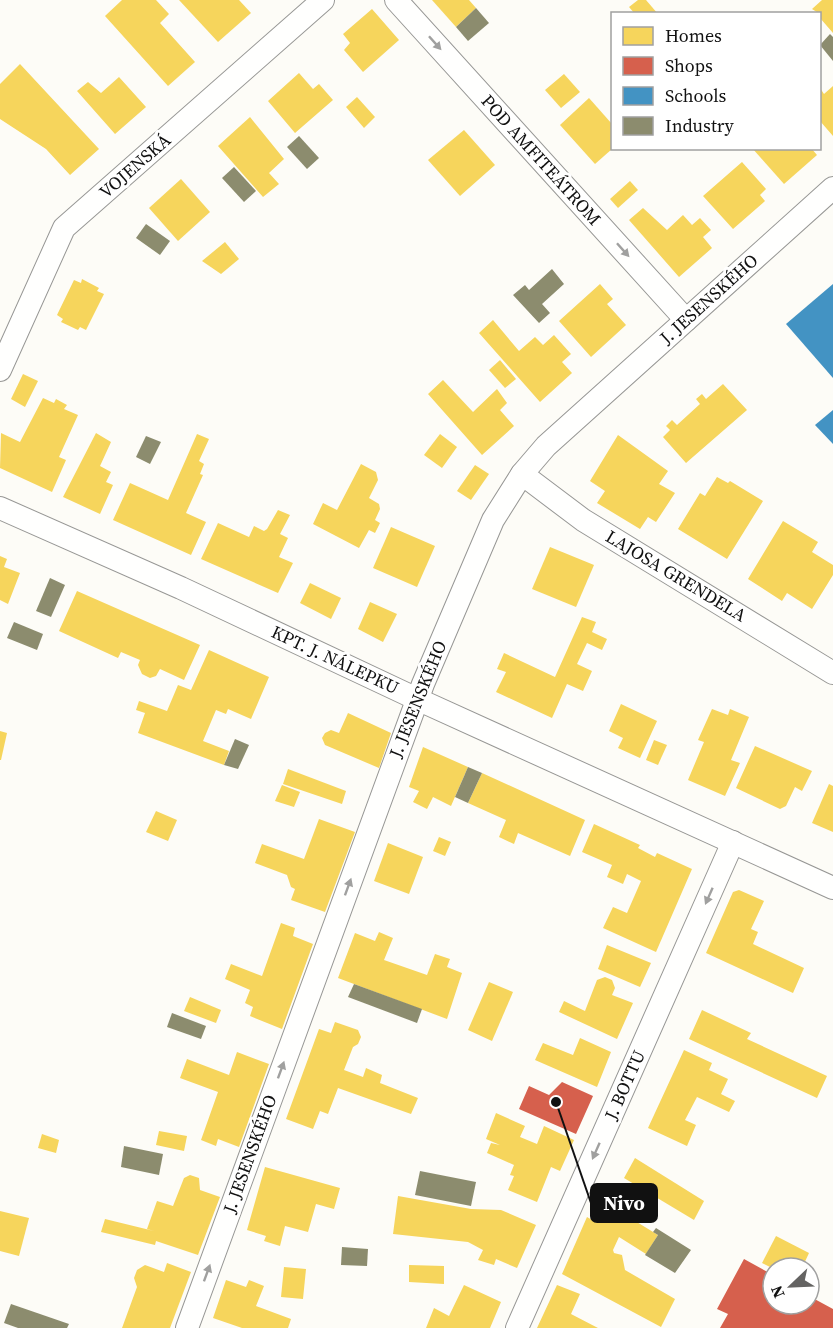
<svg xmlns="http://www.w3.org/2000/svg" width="833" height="1328" font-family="'Source Serif 4',serif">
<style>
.homes{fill:#f6d55c}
.shops{fill:#d6604d}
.schools{fill:#4393c3}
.industry{fill:#8c8c6e}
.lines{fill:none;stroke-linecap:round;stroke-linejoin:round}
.minor-casing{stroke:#979795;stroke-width:24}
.minor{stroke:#fffffe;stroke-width:22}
.oneway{fill:#a0a09f}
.labels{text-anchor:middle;stroke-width:6;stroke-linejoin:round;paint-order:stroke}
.street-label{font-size:18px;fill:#111;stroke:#fff}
.leader{fill:none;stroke:#111;stroke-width:2}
.callout-dot{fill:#111;stroke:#fff;stroke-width:2}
.callout{fill:#111;stroke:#111;stroke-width:2}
.callout-label{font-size:20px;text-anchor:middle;font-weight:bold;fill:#fff}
</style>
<rect width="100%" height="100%" fill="#fdfcf7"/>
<!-- homes -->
<g class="homes">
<polygon points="122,0 156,0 169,14 160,23 195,62 168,86 105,16"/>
<polygon points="179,0 239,0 251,13 218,42"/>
<polygon points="432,0 469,0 476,8 456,27"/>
<polygon points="638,0 646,0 658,14 635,14 629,7"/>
<polygon points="822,0 833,0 833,33 820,18 820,14 812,9"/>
<polygon points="372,9 399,40 363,72 344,50 350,43 343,34"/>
<polygon points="20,64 99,149 70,175 46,149 0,119 0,84"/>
<polygon points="299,73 313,89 319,84 333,100 295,133 268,101"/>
<polygon points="564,74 580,92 561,108 545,90"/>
<polygon points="119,77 146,107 115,134 77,91 88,82 101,93"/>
<polygon points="833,86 833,136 820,121 820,88 824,94"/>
<polygon points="357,97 375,117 364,128 346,107"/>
<polygon points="589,98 612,124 612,149 595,164 560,125"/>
<polygon points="250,117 284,159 269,173 279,184 263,197 218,146"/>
<polygon points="464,130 495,165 460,196 428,160"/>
<polygon points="752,148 811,148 817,155 784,184"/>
<polygon points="742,162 766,189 760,195 765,201 733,229 703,196"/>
<polygon points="181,179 210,212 178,241 149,208"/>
<polygon points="630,181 638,190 618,208 610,199"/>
<polygon points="643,208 667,230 683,215 692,225 700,218 711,230 703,237 712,248 679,277 629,220"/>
<polygon points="225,242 239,259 221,274 202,261"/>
<polygon points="82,279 99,288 97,291 104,294 86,330 80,327 78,330 61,322 63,319 57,315 74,280 81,283"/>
<polygon points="600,284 613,299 607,304 626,325 591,357 559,321"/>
<polygon points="493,320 519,351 535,337 543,345 554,335 571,354 562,362 572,373 540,402 479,333"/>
<polygon points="500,360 516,379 505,388 489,370"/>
<polygon points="23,374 38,381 25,407 11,399"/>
<polygon points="443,380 473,412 497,389 507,403 500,410 514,426 482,455 428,394"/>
<polygon points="723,384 747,410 686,463 663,437 670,430 666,426 672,420 677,425 700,404 696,399 702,394 706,399"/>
<polygon points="43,398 54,403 56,399 67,405 64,409 78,415 59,457 66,460 52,492 0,468 1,433 20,442"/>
<polygon points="96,433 111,442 100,466 111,472 106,482 113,485 100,514 63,497"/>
<polygon points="197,434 209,439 199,461 204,464 200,474 203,475 186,513 206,522 191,555 113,520 130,483 168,500"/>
<polygon points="440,434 457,447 442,468 424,455"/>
<polygon points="618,435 668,471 659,484 675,493 656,522 648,517 640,529 597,503 605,491 590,481"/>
<polygon points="361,464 376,472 378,480 369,498 379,504 380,509 375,520 380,523 375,533 369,530 359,548 313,524 323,503 337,510"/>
<polygon points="475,465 489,474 471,500 457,491"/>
<polygon points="717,477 728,483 730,481 763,501 727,559 678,529 700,493 705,496"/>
<polygon points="278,510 290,515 280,534 288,538 279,557 293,563 278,593 201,559 218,523 249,537 254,526 264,531 267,529"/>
<polygon points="783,521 818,542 812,552 833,565 833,575 812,609 787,593 782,601 748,579"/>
<polygon points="391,527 435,546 417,587 373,568"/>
<polygon points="550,547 594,565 576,607 532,589"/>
<polygon points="0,556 7,559 4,567 20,573 8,604 0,600"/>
<polygon points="310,583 341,598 331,619 300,603"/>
<polygon points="77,591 200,645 184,680 160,669 156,676 150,678 142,674 138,665 140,660 121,652 118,658 59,631"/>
<polygon points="370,602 397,614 383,642 358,629"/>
<polygon points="582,617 596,622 592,632 607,639 602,650 587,643 577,664 592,671 583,691 567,684 552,718 496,692 506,672 497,669 504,653 555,677"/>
<polygon points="209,650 269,677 251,719 228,709 226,714 216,710 203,741 229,751 224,765 138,733 145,713 136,710 139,701 167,711 178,685 191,690"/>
<polygon points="621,704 657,721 640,758 618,748 623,738 609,731"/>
<polygon points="712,709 728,715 730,709 749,717 731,760 740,763 725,796 688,780 704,742 698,740"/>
<polygon points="348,713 391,733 379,768 325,745 322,738 325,733 331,730 339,733"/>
<polygon points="0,731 7,733 1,760 0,760"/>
<polygon points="654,740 667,745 658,765 646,760"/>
<polygon points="755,746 812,771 802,791 795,787 786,806 780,809 736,788"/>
<polygon points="423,747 468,767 451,806 433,797 427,809 413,802 419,791 409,787"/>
<polygon points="288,769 346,791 342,804 283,784"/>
<polygon points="482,773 585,820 570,856 518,833 514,844 499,837 506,820 468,803"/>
<polygon points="829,784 833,786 833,832 812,823"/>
<polygon points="282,785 300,792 294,807 275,801"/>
<polygon points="156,811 177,820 168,841 146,832"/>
<polygon points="319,819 355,832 325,912 291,900 295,889 291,887 287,875 255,863 262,844 304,859"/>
<polygon points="594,824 640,845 638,848 655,857 657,853 692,869 656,952 603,928 613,907 627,913 641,881 627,874 623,884 607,877 612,865 582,852"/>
<polygon points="439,837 451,842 445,856 433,851"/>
<polygon points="388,843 423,857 409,894 374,881"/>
<polygon points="739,890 764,901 751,929 758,932 753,944 804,968 793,993 706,953 733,892"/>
<polygon points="281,923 295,928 293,936 313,944 282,1029 250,1016 253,1007 245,1003 250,990 225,979 231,964 262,976"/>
<polygon points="379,932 393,938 384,960 427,975 435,954 450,959 447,967 462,973 447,1019 338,978 355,933 375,941"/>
<polygon points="607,945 651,963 640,987 598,969"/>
<polygon points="605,977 612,980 615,988 612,995 633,1003 617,1039 559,1012 564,1001 585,1011 597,980"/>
<polygon points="489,982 513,992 492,1041 468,1030"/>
<polygon points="190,997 221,1010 216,1023 184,1011"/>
<polygon points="702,1010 751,1033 747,1039 827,1076 817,1098 689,1039"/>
<polygon points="335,1022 358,1030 361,1037 358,1044 353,1047 344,1070 363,1077 366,1068 382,1075 380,1083 418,1098 411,1114 338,1088 328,1114 320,1111 313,1129 286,1119 319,1029 331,1033"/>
<polygon points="580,1038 611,1052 597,1087 535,1060 543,1043 573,1055"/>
<polygon points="684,1050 712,1063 709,1070 728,1079 721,1094 735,1101 729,1112 697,1097 685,1120 696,1125 687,1146 648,1128"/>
<polygon points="237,1052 269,1064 239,1147 218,1139 216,1146 201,1140 218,1092 180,1078 187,1059 229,1075"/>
<polygon points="496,1113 525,1126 520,1137 537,1144 544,1126 574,1140 560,1171 551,1167 537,1202 508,1190 514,1176 510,1175 514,1165 487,1153 491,1143 500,1145 486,1139"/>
<polygon points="159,1131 187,1136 184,1151 156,1145"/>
<polygon points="42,1134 59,1140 56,1153 38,1148"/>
<polygon points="635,1158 704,1201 694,1220 624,1178"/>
<polygon points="265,1167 340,1188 334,1209 316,1204 308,1232 285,1226 280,1246 264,1241 266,1236 247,1230"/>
<polygon points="190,1175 199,1178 200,1190 220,1197 198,1255 156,1241 155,1245 101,1232 105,1219 154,1231 147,1229 157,1201 173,1206 184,1178"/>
<polygon points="398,1196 471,1209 501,1210 536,1225 517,1268 496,1259 494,1265 478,1260 483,1250 468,1242 393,1234"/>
<polygon points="609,1205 658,1235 646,1254 619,1237 613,1250 614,1253 622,1255 625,1270 675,1299 661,1327 562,1274 587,1217 597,1223"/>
<polygon points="0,1211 29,1218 19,1256 0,1251"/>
<polygon points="776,1236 809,1253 802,1268 772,1268 762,1263"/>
<polygon points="167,1263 191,1272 170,1328 122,1328 137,1287 134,1278 137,1270 145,1265 164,1272"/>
<polygon points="409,1265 444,1266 444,1284 409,1282"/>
<polygon points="284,1267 306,1269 303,1299 281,1297"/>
<polygon points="226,1280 246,1287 249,1280 264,1286 256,1306 291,1319 288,1328 242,1328 213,1318"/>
<polygon points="464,1285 501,1302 490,1328 426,1328 434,1308 449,1316"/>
<polygon points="557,1285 580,1294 571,1314 598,1328 537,1328"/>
</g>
<!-- shops -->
<g class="shops">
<polygon points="562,1082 593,1096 576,1134 519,1109 529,1086 549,1095"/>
<polygon points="744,1259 773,1275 773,1304 809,1304 809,1296 833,1309 833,1328 720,1328 728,1314 717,1309"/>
</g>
<!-- schools -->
<g class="schools">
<polygon points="833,284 833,378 786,324"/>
<polygon points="833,410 833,444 815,425"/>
</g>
<!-- industry -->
<g class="industry">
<polygon points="476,8 489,23 468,41 456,27"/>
<polygon points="830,34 833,37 833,61 820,45"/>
<polygon points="299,136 319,158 307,169 287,147"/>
<polygon points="234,167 256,191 244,202 222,178"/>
<polygon points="146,224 170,241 160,255 136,238"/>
<polygon points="552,269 564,284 542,304 550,313 539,323 513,295 525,285 529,290"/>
<polygon points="146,436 161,442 150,464 136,457"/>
<polygon points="50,578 65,585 51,617 36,611"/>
<polygon points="14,622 43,634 37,650 7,638"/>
<polygon points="235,739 249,745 238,769 224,765"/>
<polygon points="468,767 482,773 468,803 455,797"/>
<polygon points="354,984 422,1009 417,1023 348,997"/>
<polygon points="172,1013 206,1026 201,1039 167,1027"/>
<polygon points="124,1146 163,1154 159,1175 121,1167"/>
<polygon points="420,1171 476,1182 471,1206 415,1195"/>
<polygon points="656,1228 691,1250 675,1273 645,1255 658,1235 653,1232"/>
<polygon points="342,1247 368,1249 367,1266 341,1265"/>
<polygon points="11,1304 69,1324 67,1328 18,1328 4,1323"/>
</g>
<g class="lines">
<!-- minor casing -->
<g class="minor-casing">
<g id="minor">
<polyline points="396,0 686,320"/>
<polyline points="0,370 64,228 323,0"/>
<polyline points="522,474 583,520 833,673"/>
<polyline points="0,508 181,588 417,699 833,888"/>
<polyline points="187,1328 423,684 493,520 522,474 546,446 833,188"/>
<polyline points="517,1328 733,842"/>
</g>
</g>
<!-- minor -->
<use href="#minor" class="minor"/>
</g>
<!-- one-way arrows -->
<defs><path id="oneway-solid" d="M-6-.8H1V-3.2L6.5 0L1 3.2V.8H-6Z" transform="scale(1.5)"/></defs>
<g class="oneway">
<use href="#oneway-solid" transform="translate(435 43) rotate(48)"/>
<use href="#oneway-solid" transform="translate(623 250) rotate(48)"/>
<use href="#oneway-solid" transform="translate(348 887) rotate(-70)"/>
<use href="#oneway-solid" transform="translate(709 896) rotate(114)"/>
<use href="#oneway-solid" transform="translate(281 1070) rotate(-70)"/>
<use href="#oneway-solid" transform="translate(596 1151) rotate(114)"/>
<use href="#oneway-solid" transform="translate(207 1273) rotate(-70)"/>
</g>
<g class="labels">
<!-- street labels -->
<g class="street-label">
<text transform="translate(541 160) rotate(48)" y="6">POD AMFITEÁTROM</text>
<text transform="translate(135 166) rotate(-41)" y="6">VOJENSKÁ</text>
<text transform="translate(709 299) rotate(-42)" y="6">J. JESENSKÉHO</text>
<text transform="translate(676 576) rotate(31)" y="6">LAJOSA GRENDELA</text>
<text transform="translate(335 660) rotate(25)" y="6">KPT. J. NÁLEPKU</text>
<text transform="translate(418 699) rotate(-68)" y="6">J. JESENSKÉHO</text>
<text transform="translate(625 1085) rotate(-66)" y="6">J. BOTTU</text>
<text transform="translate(250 1154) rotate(-70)" y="6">J. JESENSKÉHO</text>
</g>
</g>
<!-- callouts -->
<path class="leader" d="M556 1102L591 1203"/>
<circle class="callout-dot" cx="556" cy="1102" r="6"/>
<rect class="callout" x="591" y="1184" width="66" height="38" rx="6"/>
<g class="callout-label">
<text x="624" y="1210">Nivo</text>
</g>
<!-- legend -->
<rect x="611" y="12" width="210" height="138" fill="#ffffff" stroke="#a0a0a0" stroke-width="1.5"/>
<rect x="623" y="27" width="30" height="18" fill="#f6d55c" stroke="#a0a0a0" stroke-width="1.5"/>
<text x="665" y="42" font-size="18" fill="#111111">Homes</text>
<rect x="623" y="57" width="30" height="18" fill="#d6604d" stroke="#a0a0a0" stroke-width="1.5"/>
<text x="665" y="72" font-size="18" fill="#111111">Shops</text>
<rect x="623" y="87" width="30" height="18" fill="#4393c3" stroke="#a0a0a0" stroke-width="1.5"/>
<text x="665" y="102" font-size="18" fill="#111111">Schools</text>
<rect x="623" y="117" width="30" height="18" fill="#8c8c6e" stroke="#a0a0a0" stroke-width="1.5"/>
<text x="665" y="132" font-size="18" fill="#111111">Industry</text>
<!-- north arrow -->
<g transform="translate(791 1286) rotate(247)"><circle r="28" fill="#ffffff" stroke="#a0a0a0" stroke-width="1.5"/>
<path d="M0-4.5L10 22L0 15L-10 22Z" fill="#646362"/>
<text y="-9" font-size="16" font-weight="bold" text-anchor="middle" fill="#111111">N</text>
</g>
</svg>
